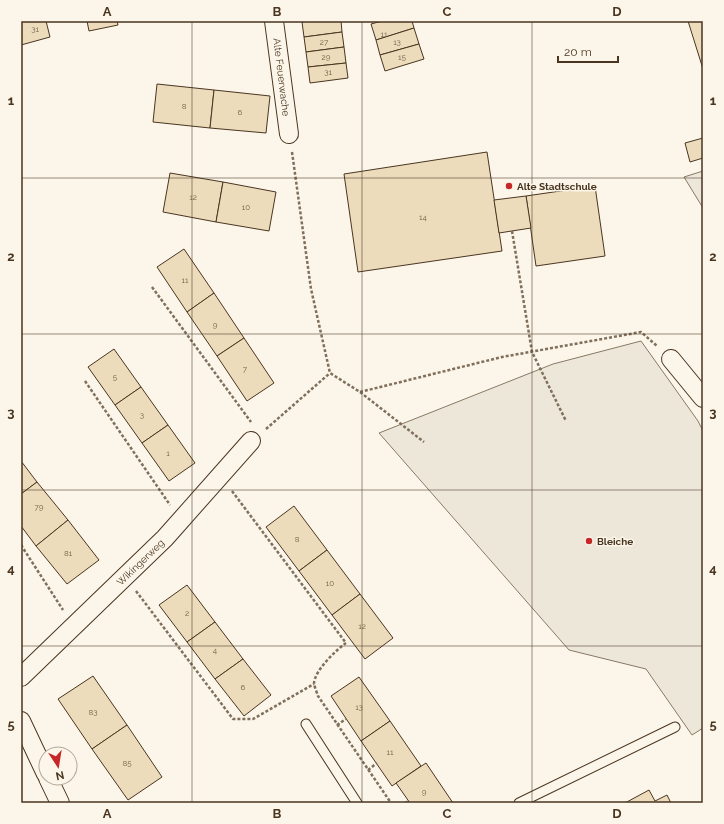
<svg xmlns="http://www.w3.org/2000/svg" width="724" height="824" font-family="Raleway,sans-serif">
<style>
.parking{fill:#ede7d9;stroke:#887966}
.building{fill:#ecdcbc;stroke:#4a3520}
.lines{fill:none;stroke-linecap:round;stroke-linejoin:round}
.service-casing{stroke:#4a3520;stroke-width:11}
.minor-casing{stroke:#4a3520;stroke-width:20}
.path{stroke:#7f6f5c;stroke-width:2.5;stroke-dasharray:3 2;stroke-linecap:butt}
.service{stroke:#fbf6e9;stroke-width:9}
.minor{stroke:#fbf6e9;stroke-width:18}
.grid{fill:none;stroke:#4a3520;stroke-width:1;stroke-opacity:0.55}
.poi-dot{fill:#c62828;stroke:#fbf6e9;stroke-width:1.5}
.labels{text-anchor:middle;stroke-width:3;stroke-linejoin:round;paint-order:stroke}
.number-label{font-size:8px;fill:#725f47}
.street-label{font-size:10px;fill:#4a3520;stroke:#fbf6e9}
.poi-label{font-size:10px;font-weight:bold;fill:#4a3520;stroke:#fbf6e9;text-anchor:start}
.neatline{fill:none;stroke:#4a3520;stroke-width:1.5}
.grid-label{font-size:13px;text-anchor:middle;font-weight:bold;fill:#4a3520}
</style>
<rect width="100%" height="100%" fill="#fbf6e9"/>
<!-- parking -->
<g class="parking">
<polygon points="703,171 703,208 684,177"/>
<polygon points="641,341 698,421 703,431 703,728 692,735 646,669 569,650 379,433 553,364"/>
</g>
<!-- building -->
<g class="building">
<polygon points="21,21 46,21 50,37 21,45"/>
<polygon points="87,21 117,21 118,25 89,31"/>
<polygon points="308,21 341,21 342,32 304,37 302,22"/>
<polygon points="382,21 412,21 414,28 376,40 371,24"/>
<polygon points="688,21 703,21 703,69"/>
<polygon points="414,28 419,44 380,55 376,40"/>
<polygon points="342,32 344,47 306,52 304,37"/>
<polygon points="419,44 424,59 385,71 380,55"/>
<polygon points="344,47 346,63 308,67 306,52"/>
<polygon points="346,63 348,78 310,83 308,67"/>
<polygon points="157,84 214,90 210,128 153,122"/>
<polygon points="214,90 270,96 266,133 210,128"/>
<polygon points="703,138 703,158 690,162 685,143"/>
<polygon points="487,152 502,251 358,272 344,174"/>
<polygon points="170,173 223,182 216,222 163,212"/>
<polygon points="223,182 276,192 269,231 216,222"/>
<polygon points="595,186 605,256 536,266 526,196"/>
<polygon points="526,196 531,228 499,233 494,200"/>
<polygon points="184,249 214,293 187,312 157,267"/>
<polygon points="214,293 244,338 217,356 187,312"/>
<polygon points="244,338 274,383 247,401 217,356"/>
<polygon points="114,349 141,387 115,405 88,367"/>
<polygon points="141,387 168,425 142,443 115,405"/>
<polygon points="168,425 195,463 169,481 142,443"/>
<polygon points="21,461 37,482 21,494"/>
<polygon points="37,482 68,520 36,546 21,526 21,494"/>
<polygon points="294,506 327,550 299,571 266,527"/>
<polygon points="68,520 99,560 67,584 36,546"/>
<polygon points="327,550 360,594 332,615 299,571"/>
<polygon points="187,585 215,622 187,642 159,605"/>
<polygon points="360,594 393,638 365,659 332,615"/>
<polygon points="215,622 243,659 215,679 187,642"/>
<polygon points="243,659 271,695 244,716 215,679"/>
<polygon points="93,676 127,725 92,749 58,699"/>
<polygon points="359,677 390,721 361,741 331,696"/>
<polygon points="390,721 421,766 392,786 361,741"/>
<polygon points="127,725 162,777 128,800 92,749"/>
<polygon points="426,763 453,803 410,803 396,783"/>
<polygon points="649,790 655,801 667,795 671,803 625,803"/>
</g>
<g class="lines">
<!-- service casing -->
<g class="service-casing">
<g id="service">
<polyline points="306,724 357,803"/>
<polyline points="519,803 675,727"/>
</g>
</g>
<!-- minor casing -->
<g class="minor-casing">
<g id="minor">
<polyline points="274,21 289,134"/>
<polyline points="671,359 703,398"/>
<polyline points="21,677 165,538 251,441"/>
<polyline points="21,721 46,774"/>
<polyline points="48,778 60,803"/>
</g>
</g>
<!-- path -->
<g class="path">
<polyline points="292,152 311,289 330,373 360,392 424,442"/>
<polyline points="512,231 532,352 566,421"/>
<polyline points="152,287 251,422"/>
<polyline points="85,381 170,505"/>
<polyline points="360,392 502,357 641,332 657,346"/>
<polyline points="266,429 330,373"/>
<path d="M 232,491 L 346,643 C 336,650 314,671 314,684 C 315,688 317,693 318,696 L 391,803"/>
<polyline points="21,545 63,610"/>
<polyline points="136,591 233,719 253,719 314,684"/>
<polyline points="337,725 346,719"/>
<polyline points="368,770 377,763"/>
<polyline points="405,803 409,801"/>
</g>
<!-- service -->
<use href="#service" class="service"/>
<!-- minor -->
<use href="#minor" class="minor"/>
</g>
<!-- grid -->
<path class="grid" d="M 192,21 L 192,803M 362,21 L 362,803M 532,21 L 532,803M 21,178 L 703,178M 21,334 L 703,334M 21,490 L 703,490M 21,646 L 703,646"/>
<!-- markers -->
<g class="poi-dot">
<circle cx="509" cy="186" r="4"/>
<circle cx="589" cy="541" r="4"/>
</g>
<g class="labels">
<!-- number labels -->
<g class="number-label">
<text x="35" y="32">31</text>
<text x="384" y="37">11</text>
<text x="324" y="45">27</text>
<text x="397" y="45">13</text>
<text x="326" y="60">29</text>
<text x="402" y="60">15</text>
<text x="328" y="75">31</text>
<text x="184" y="109">8</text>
<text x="240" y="115">6</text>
<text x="193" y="200">12</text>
<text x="246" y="210">10</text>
<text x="423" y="220">14</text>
<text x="185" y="283">11</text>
<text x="215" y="328">9</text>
<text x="245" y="372">7</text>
<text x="115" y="380">5</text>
<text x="142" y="418">3</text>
<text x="168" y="456">1</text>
<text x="39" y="510">79</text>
<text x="297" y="542">8</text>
<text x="68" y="556">81</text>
<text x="330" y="586">10</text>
<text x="187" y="616">2</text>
<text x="362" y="629">12</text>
<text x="215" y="653">4</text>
<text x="243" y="690">6</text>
<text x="359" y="710">13</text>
<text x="93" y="715">83</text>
<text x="390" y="755">11</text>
<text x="127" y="766">85</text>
<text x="424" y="795">9</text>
</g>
<!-- street labels -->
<g class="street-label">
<text transform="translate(282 77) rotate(83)" y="4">Alte Feuerwache</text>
<text transform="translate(140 562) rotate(-44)" y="4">Wikingerweg</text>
</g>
<!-- poi labels -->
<g class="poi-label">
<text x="517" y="190">Alte Stadtschule</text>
<text x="597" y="545">Bleiche</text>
</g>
</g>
<!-- border -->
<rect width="724" height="824" fill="none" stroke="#fbf6e9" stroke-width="44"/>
<!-- north arrow -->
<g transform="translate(58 766) rotate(168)"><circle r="19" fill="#fbf6e9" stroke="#b4a999"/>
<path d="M0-3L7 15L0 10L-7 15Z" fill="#c62828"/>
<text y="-6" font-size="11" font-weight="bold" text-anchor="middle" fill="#4a3520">N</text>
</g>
<!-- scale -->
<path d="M558 56v6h60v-6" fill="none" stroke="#4a3520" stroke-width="2"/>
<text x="564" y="56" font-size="12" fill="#4a3520" stroke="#fbf6e9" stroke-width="3" paint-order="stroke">20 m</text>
<rect x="22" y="22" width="680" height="780" class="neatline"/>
<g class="grid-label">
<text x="107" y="16">A</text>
<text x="277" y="16">B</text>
<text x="447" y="16">C</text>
<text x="617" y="16">D</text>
<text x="11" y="105">1</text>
<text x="713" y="105">1</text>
<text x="11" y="261">2</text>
<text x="713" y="261">2</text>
<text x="11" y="417">3</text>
<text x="713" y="417">3</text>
<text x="11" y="573">4</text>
<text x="713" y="573">4</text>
<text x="11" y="729">5</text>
<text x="713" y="729">5</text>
<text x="107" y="818">A</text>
<text x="277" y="818">B</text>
<text x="447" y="818">C</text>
<text x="617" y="818">D</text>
</g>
</svg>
